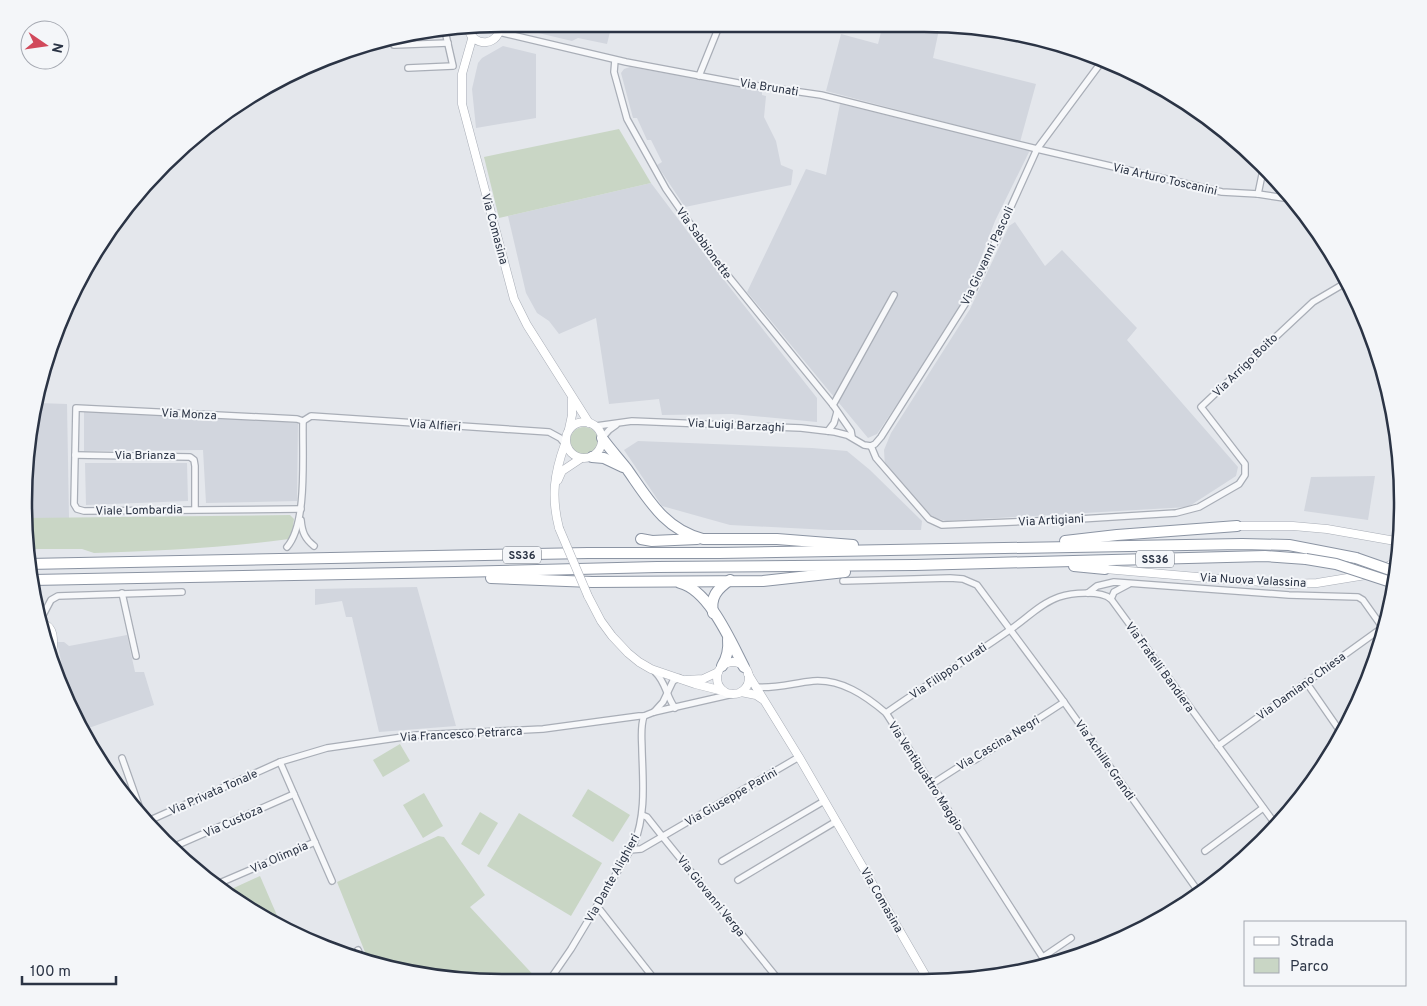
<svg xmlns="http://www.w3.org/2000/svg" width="1427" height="1006" font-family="Overpass,sans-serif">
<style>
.built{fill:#d2d6de}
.green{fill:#c9d6c5}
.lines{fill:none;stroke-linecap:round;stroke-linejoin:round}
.street-casing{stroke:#a9aeb7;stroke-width:8}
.secondary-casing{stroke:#a9aeb7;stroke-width:9}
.highway-casing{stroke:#8b94a3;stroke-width:12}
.street{stroke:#f7f8fa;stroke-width:5.5}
.secondary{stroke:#fff;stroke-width:8}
.highway{stroke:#fff;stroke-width:10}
.secondary-bridge-casing{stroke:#a9aeb7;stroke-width:9;stroke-linecap:butt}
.highway-bridge-casing{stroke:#8b94a3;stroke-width:12;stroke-linecap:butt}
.secondary-bridge{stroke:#fff;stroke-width:8}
.highway-bridge{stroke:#fff;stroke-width:10}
.labels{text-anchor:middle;stroke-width:4;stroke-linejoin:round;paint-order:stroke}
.shield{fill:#f4f6f9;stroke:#676e7b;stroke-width:1}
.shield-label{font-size:11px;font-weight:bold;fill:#2b3445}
.street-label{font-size:12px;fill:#2b3445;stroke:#f4f6f9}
.rim{fill:none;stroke:#2b3445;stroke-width:2.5}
</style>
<rect width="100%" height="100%" fill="#e4e7ec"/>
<!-- built -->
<g class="built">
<polygon points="509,24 612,24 607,44 578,38 572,41 509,26"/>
<polygon points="883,24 940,25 933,58 1036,84 1020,142 826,91 841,34 878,44"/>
<polygon points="503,46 536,54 536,118 476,128 472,89 478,63 482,58"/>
<polygon points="630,67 762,90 762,95 766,96 764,117 776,141 781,165 793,170 791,185 685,207 657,165 662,162 651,140 647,140 637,118 633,118 621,73 624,69"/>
<polygon points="840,104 1030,150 995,221 968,292 938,343 877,434 868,438 747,292 806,169 826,175"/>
<polygon points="651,183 724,280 817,398 817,422 732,414 662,415 659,399 609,404 596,318 559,334 549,321 537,313 526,293 508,216"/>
<polygon points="1015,222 1045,266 1062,250 1137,328 1127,340 1238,467 1236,476 1188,507 946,521 931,517 885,467 884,450 891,433 970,309 1009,226"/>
<polygon points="38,403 67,404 69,518 28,518 28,440"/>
<polygon points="84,410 259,419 298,423 297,501 206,503 203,450 84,451"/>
<polygon points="638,441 812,448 847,451 870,470 922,521 921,530 829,530 730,525 662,506 624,450"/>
<polygon points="85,463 187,463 188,501 86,505"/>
<polygon points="1375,476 1368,520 1304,511 1311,477"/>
<polygon points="417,587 456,726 379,732 352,617 346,617 342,601 315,605 315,589"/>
<polygon points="127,635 135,672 144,672 154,705 83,730 73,715 71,707 57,642 64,642 69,646"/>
</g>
<!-- green -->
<g class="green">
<polygon points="619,129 651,183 499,218 484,157"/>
<circle cx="584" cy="441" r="14"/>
<path d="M 290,515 L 294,519 L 292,533 L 289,539 C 224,548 160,551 94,553 L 82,549 L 28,549 L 28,518 Z"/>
<polygon points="400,744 410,761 383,777 373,760"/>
<polygon points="588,789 630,815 613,842 572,816"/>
<polygon points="424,793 443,826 423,838 403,805"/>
<polygon points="480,812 498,823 479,855 461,844"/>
<polygon points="519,813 602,863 571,916 487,866"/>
<polygon points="438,836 444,837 485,895 470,907 539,981 472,981 379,966 369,962 337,882"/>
<polygon points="260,876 282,927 225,892"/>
</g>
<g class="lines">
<!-- street casing -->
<g class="street-casing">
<g id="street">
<polyline points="499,32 626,62 738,83 821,95 1037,149 1222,192 1258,194 1284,198 1294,201"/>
<polyline points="394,45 448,43"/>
<polyline points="615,60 614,72 627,119 666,189 716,261 833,405 851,431 852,437"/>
<polyline points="408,68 453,66 445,31"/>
<polyline points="699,76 720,24"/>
<polyline points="1258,194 1263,170"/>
<polyline points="833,405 894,295"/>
<polyline points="303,421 311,416 549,432 560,438 565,444"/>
<polyline points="596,426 632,421 801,428 835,432 847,435 864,445 871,446"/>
<polyline points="828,431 834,423 837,412"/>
<polyline points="602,438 609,430 616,425"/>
<polyline points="871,446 876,458 929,519 942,525 1080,519 1176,513 1199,507 1239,484 1245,475 1245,464 1201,407 1313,302 1347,282"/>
<polyline points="871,446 875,444 881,437 972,293 1037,149 1100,64"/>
<polyline points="75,455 190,457 194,460 195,466 195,509"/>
<polyline points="301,509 84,511 77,509 74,504 76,408 297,419 303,421"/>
<path d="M 301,520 C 302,532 305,539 314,546"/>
<path d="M 287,547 C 308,523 302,453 303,421"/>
<polyline points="843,581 950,578 963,579 977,585 1064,702 1198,891"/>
<polyline points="122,593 136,656"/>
<polyline points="1088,593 1097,586 1114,582 1289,595 1358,597 1363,600 1385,631"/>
<polyline points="1111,599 1114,592 1129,584"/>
<polyline points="43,615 51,600 58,596 182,592"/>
<path d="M 655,672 C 666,682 666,696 675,708"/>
<polyline points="1306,682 1342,734"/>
<path d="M 755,687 C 775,689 793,683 813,681 C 841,679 865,695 886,713 L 1045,961"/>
<polyline points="654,712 663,702 673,681 679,678"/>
<path d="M 886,713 C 927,684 970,658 1011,629 C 1026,619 1041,603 1059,597 C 1071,593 1100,590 1111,599 L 1276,825"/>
<polyline points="1218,746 1379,630 1385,631"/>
<polyline points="122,758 144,820"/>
<polyline points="280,762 332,881"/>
<polyline points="932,784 960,766 975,760 1064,702"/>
<polyline points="642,815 647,817 662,836 778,979"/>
<polyline points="146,822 280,762 327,748 417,735 543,729 639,716 644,716"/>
<polyline points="173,847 294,794"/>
<polyline points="630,850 641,849 799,757"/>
<polyline points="1205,851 1263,808"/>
<polyline points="722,861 824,801"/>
<polyline points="738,880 835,822"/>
<polyline points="215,885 315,842"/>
<polyline points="597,906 655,980"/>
<polyline points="358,950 362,960"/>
<polyline points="1043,957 1071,938"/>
<path d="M 549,981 L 571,949 L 634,844 C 646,814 643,783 642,751 C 642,740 640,727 644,716 L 654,712 L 733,694"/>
</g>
</g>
<!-- secondary casing -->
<g class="secondary-casing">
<g id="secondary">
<path d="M 468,28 C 473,49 501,46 500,24"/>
<polyline points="472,39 462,74 462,104 514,299 527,325 589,423"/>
<circle cx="584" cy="440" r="18"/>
<polyline points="569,429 572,415 572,399"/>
<polyline points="558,480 562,471 580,459"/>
<polyline points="1237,526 1293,526 1327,529 1401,542"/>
<path d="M 559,528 C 551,497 554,474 565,444"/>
<polyline points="1105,569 1209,578 1290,584 1317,583 1372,574 1398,561"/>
<polyline points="588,596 601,621 612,636 628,653 639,662 651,669 695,684 723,691"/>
<path d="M 46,625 C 54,630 53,639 53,647"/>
<circle cx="733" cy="678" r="16"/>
<polyline points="748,674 799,757 927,978"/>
<polyline points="686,680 703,679 718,672"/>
<polyline points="741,692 756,695 762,699"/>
</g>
</g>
<!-- highway casing -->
<g class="highway-casing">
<g id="highway">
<path d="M 602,438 C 610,449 619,459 627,469 C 648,499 665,530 703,539 L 777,539 L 853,545"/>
<polyline points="592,457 604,458 623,467"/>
<polyline points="641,539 652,541 697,539"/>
<polyline points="1065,541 1117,535 1237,526"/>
<polyline points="28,564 588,553 719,553 1242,544 1289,545 1356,558"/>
<polyline points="1074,566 1105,569"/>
<polyline points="491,578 592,582 763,581 845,572"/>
<polyline points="32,580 455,572 657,567 915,565 1265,556 1306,559"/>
<path d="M 680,583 C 709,590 731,642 744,667"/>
<path d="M 713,613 C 710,597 717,589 730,580"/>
<path d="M 722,666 C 727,658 729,649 728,639"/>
</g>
</g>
<!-- street -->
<use href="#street" class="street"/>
<!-- secondary -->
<use href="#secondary" class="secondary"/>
<!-- highway -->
<use href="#highway" class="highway"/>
<!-- secondary-bridge casing -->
<g class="secondary-bridge-casing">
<polyline id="secondary-bridge" points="559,528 588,596"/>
</g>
<!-- highway-bridge casing -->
<g class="highway-bridge-casing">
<g id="highway-bridge">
<polyline points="1356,558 1396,572"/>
<polyline points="1306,559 1336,564 1394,583"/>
</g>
</g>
<!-- secondary-bridge -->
<use href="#secondary-bridge" class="secondary-bridge"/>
<!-- highway-bridge -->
<use href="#highway-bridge" class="highway-bridge"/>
</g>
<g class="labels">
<!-- shield labels -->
<g class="shield">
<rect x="503" y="546.5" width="38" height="17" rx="4"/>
<rect x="1136" y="550.5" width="38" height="17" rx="4"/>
</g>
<g class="shield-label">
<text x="522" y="559">SS36</text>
<text x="1155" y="563">SS36</text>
</g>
<!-- street labels -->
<g class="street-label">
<text transform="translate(769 87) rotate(9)" y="4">Via Brunati</text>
<text transform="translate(1165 179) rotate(13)" y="4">Via Arturo Toscanini</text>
<text transform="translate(495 229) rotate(75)" y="4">Via Comasina</text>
<text transform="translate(704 243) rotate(54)" y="4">Via Sabbionette</text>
<text transform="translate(987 256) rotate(-65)" y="4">Via Giovanni Pascoli</text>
<text transform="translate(1245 365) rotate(-44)" y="4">Via Arrigo Boito</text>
<text transform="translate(189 414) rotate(3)" y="4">Via Monza</text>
<text transform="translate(435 425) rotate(4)" y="4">Via Alfieri</text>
<text transform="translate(736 425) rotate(3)" y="4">Via Luigi Barzaghi</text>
<text x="145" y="459">Via Brianza</text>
<text transform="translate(139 510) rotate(-1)" y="4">Viale Lombardia</text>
<text transform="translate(1051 520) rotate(-3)" y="4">Via Artigiani</text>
<text transform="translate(1253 580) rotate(3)" y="4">Via Nuova Valassina</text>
<text transform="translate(1160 667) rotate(54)" y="4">Via Fratelli Bandiera</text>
<text transform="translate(948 671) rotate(-34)" y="4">Via Filippo Turati</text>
<text transform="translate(1301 686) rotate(-36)" y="4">Via Damiano Chiesa</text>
<text transform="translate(461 734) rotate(-3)" y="4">Via Francesco Petrarca</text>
<text transform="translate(998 743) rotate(-31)" y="4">Via Cascina Negri</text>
<text transform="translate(1105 760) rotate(55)" y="4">Via Achille Grandi</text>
<text transform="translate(926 776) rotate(57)" y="4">Via Ventiquattro Maggio</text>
<text transform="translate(213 792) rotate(-24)" y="4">Via Privata Tonale</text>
<text transform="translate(731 797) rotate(-30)" y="4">Via Giuseppe Parini</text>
<text transform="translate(233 821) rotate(-24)" y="4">Via Custoza</text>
<text transform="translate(279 857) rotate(-24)" y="4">Via Olimpia</text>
<text transform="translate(612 878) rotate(-61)" y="4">Via Dante Alighieri</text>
<text transform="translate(711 896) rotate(51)" y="4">Via Giovanni Verga</text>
<text transform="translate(882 900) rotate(60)" y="4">Via Comasina</text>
</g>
</g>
<!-- crop -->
<path d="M0 0H1427V1006H0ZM502 32H924A470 470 0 0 1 1394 502V504A470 470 0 0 1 924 974H502A470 470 0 0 1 32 504V502A470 470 0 0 1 502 32Z" fill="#f4f6f9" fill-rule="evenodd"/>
<path class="rim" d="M502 32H924A470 470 0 0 1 1394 502V504A470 470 0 0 1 924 974H502A470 470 0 0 1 32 504V502A470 470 0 0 1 502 32Z"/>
<!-- legend -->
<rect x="1244" y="921" width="162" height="65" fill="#f4f6f9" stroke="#a4a8b1"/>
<rect x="1254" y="937" width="25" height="8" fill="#ffffff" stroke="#a4a8b1"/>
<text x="1290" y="946" font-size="15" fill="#2b3445">Strada</text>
<rect x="1254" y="958" width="25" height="15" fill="#c9d6c5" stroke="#a4a8b1"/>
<text x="1290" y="971" font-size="15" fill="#2b3445">Parco</text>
<!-- north arrow -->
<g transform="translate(45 45) rotate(103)"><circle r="24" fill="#f4f6f9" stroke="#a4a8b1"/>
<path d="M0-4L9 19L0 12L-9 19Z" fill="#d1495b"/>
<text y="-8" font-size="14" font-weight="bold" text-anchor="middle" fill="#2b3445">N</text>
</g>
<!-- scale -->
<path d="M22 976v8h94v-8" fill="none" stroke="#2b3445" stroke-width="2.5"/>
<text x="30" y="976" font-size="15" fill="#2b3445" stroke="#f4f6f9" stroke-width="4" paint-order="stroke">100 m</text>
</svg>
